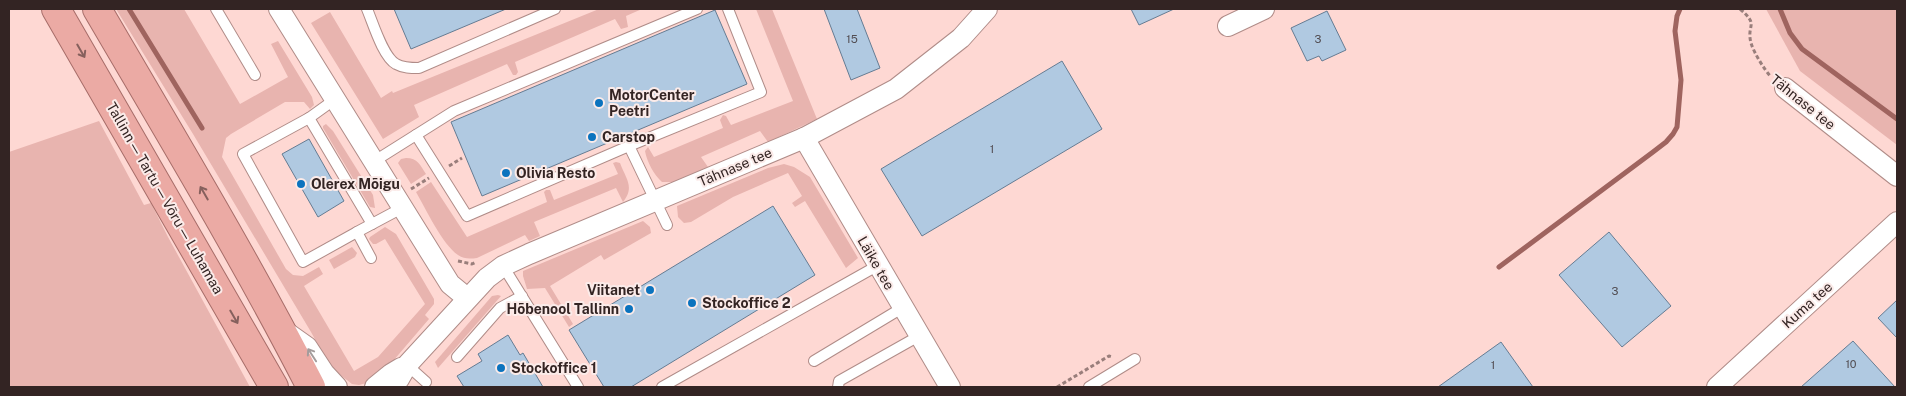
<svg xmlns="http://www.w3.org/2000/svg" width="1906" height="396" font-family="'Public Sans',sans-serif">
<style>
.green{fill:#e8b4af}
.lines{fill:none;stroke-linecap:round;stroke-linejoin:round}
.stream{stroke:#9f645f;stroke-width:5}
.building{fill:#b0c9e1;stroke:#657c93}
.service-casing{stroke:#b08c88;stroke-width:12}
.minor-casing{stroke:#b08c88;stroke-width:22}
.trunk-casing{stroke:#a76d69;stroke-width:30}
.path{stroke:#997e7b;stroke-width:3;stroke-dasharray:4 2.5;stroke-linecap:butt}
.service{stroke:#fff;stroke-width:10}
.minor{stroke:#fff;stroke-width:20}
.trunk{stroke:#ebaaa4;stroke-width:28}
.oneway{stroke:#86605d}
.oneway2{stroke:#a39c9c}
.poi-dot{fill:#0b73be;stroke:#fbebe9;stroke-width:2}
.labels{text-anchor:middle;stroke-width:4;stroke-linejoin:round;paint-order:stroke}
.number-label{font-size:11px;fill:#524d52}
.poi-label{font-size:14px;font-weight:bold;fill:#332423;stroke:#fbebe9;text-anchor:start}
.street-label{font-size:14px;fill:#332423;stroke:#fbebe9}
</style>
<rect width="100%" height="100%" fill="#fed8d3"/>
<!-- green -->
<g class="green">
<polygon points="116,9 184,9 240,104 288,77 271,44 278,41 312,97 314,105 310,109 304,102 285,102 231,134 226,138 222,157 286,269 293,275 303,276 319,267 323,274 304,286 354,371 378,357 425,304 385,239 376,244 373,244 369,239 370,237 385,227 396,234 434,299 434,304 425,315 429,319 381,375 370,382 359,385 352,384 330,367 311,332 193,134"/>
<polygon points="599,9 642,9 626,16 628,27 621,29 615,19 515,62 518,72 516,75 513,75 507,64 414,105 419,117 383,139 311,23 330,12 381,98 392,91 393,93"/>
<path d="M 756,9 L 772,9 L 817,119 L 768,142 L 760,131 L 701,157 L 708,167 L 674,182 L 662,182 C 654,175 647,162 645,151 L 648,147 L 654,157 L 723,128 L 720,120 L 723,115 L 726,116 L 731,125 L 793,101 Z"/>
<polygon points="1766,9 1897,9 1897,145 1800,71"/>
<polygon points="99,121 144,205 151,203 168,237 250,387 9,387 9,152"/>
<polygon points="326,124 333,131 373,195 375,208 370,207 323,128 323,126"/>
<path d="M 406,158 C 418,158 420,165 426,174 L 411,184 L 398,163 L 401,159 Z"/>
<path d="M 616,162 L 620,163 C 626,179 635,187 623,202 L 616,188 L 534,222 L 540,236 L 529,241 L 525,235 L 477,258 C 469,259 464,259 458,255 C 442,244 426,209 416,192 L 431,182 L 467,237 L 547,202 L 544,192 L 546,190 L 550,190 L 554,200 L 618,174 L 613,163 Z"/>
<polygon points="784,164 794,167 810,177 858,258 846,268 805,201 795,207 792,203 802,196 788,173 733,197 691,222 684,223 678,217 677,206 768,168"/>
<polygon points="643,221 650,227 651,233 604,260 601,255 550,286 573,324 569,327 545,288 527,289 523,276 523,271"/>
<polygon points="352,247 357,253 355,257 334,269 329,260"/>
<polygon points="498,295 501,296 438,368 435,362 492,296"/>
</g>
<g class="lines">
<!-- stream -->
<g class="stream">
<polyline points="129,9 202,128"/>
<polyline points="1780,9 1790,33 1802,49 1897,119"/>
<polyline points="1499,267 1653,152 1666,142 1673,134 1677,127 1681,80 1675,31 1677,16 1680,9"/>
</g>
</g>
<!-- building -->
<g class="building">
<polygon points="394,9 506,9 411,49"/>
<polygon points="824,9 857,9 880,68 851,80"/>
<polygon points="1131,9 1174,9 1139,25"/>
<polygon points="715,10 747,84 482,196 451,122"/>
<polygon points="1327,11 1346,50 1322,61 1319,56 1307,61 1291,28"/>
<polygon points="1062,61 1102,129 922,236 881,169"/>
<polygon points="309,139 344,201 318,217 282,154"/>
<polygon points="773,206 815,275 631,387 604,387 569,330"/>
<polygon points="1609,232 1671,306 1622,347 1559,275"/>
<polygon points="1897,300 1897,338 1878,318"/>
<polygon points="508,335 520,355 523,353 543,387 464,387 457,376 482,361 478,354"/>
<polygon points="1853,341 1895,387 1801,387"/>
<polygon points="1501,342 1533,387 1438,387"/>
</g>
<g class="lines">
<!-- service casing -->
<g class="service-casing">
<g id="service">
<polyline points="216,9 255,75"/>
<path d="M 367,9 C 373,23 383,57 396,64 C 403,68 411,68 419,68 L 555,9"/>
<polyline points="334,100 309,118 243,154 303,262 357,232"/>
<polyline points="309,118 372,224"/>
<polyline points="416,135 467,216 629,146 761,92 728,9"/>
<polyline points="629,146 667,225"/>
<polyline points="373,162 454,111 697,9"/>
<polyline points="371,258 357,232 402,208"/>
<polyline points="503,266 578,387"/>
<polyline points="457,357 500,308 522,296"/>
<polyline points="814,361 902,308"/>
<polyline points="407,365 426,382"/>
<polyline points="662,387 877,266"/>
<polyline points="838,387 839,381 919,336"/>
<polyline points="1089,387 1135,359"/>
</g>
</g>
<!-- minor casing -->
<g class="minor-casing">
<g id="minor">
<polyline points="279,9 450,284 467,298"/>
<polyline points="1228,26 1264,9"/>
<polyline points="1785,88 1897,176"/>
<polyline points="804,138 950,387"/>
<polyline points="283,330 307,347 324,373 337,387"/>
<polyline points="375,387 391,374 401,368"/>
<polyline points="393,387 399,379 407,365 487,278 503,266 529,254 804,138 896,89 961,38 987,9"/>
<polyline points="1717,387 1897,222"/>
</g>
</g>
<!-- trunk casing -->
<g class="trunk-casing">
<g id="trunk">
<polyline points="56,9 274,387"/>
<path d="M 97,9 C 170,134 245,258 311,387"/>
</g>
</g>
<!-- path -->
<g class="path">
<path d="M 1740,9 C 1760,26 1746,24 1751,43 C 1754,53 1764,69 1771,77"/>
<polyline points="449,166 462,158"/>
<polyline points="411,189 429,178"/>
<polyline points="458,261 472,264 476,262"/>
<polyline points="1057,387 1109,356 1112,357"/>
</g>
<!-- service -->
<use href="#service" class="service"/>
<!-- minor -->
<use href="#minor" class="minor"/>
<!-- trunk -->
<use href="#trunk" class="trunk"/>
</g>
<!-- one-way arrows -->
<defs><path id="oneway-shaft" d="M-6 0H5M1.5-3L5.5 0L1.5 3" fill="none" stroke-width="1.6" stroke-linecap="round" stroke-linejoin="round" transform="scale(1.25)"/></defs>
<g class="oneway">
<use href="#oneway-shaft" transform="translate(81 51) rotate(60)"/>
<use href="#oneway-shaft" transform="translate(204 193) rotate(-120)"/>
<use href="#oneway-shaft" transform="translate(234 317) rotate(60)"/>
</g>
<use class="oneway2" href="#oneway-shaft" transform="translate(312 355) rotate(-123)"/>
<!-- markers -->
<g class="poi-dot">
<circle cx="599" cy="103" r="5"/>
<circle cx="592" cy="137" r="5"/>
<circle cx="506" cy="173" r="5"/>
<circle cx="301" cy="184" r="5"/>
<circle cx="650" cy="290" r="5"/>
<circle cx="692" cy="303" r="5"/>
<circle cx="629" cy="309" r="5"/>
<circle cx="501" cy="368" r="5"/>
</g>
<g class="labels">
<!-- number labels -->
<g class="number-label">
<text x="852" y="43">15</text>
<text x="1318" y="43">3</text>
<text x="992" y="153">1</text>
<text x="1615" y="295">3</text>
<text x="1851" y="368">10</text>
<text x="1493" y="369">1</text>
</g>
<!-- poi labels -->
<g class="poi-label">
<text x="609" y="100">MotorCenter<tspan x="609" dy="16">Peetri</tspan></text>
<text x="602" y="142">Carstop</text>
<text x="516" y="178">Olivia Resto</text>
<text x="311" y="189">Olerex Mõigu</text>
<text x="640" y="295" text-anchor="end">Viitanet</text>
<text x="702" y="308">Stockoffice 2</text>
<text x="619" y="314" text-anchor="end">Hõbenool Tallinn</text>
<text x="511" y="373">Stockoffice 1</text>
</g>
<!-- street labels -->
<g class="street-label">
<text transform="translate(1803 102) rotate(39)" y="5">Tähnase tee</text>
<text transform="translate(735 167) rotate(-23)" y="5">Tähnase tee</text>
<text transform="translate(165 198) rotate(60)" y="5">Tallinn — Tartu — Võru — Luhamaa</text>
<text transform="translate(876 263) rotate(60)" y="5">Läike tee</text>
<text transform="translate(1807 305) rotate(-42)" y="5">Kuma tee</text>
</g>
</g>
<!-- border -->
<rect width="1906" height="396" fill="none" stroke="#332423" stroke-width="20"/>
</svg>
